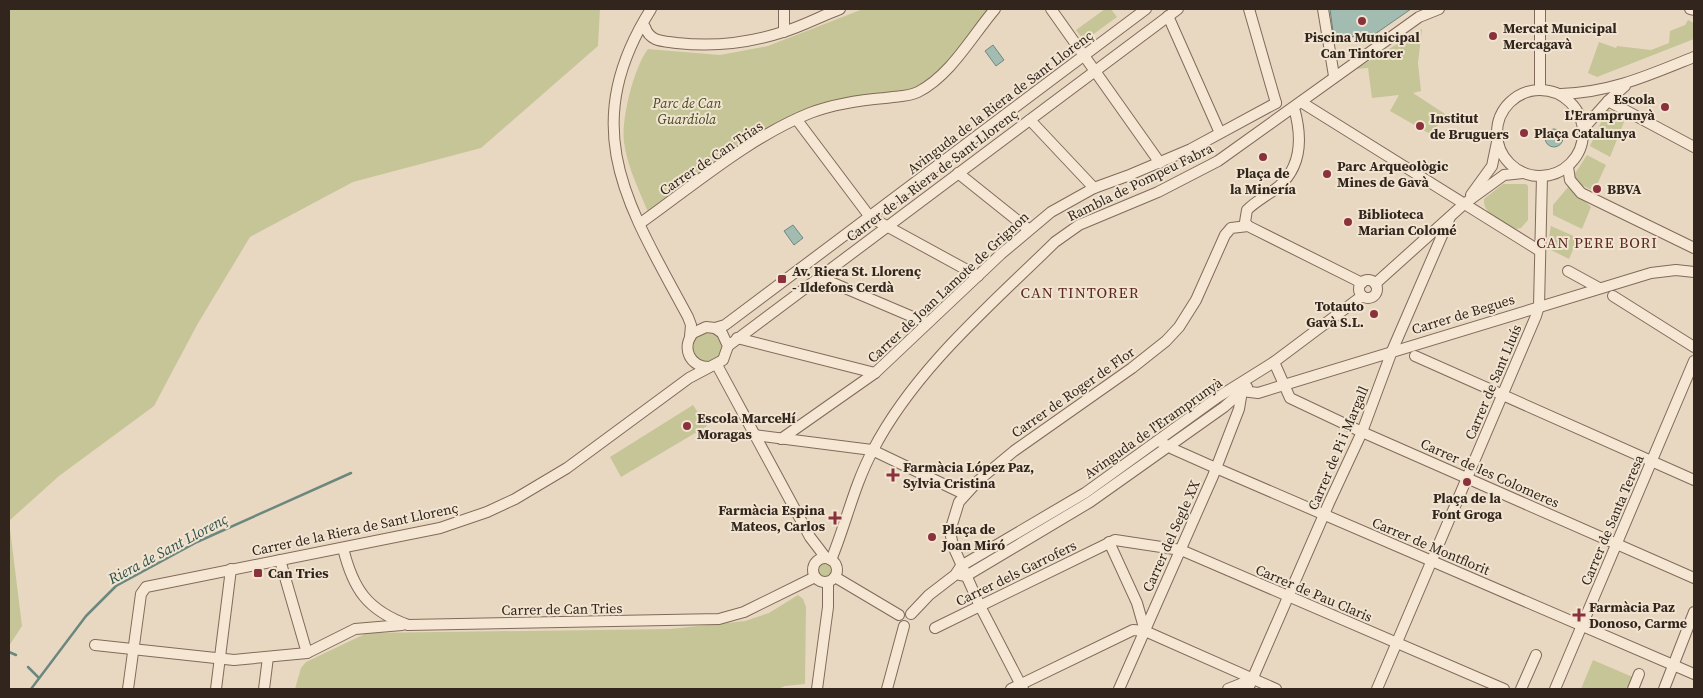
<svg xmlns="http://www.w3.org/2000/svg" width="1703" height="698" font-family="'Source Serif 4',serif">
<style>
.green{fill:#c6c597}
.water{fill:#a3bcb2;stroke:#6c887e}
.lines{fill:none;stroke-linecap:round;stroke-linejoin:round}
.stream{stroke:#6c887e;stroke-width:2.5}
.minor-casing{stroke:#816a5b;stroke-width:12}
.minor{stroke:#f5e7d3;stroke-width:10}
.poi-dot{fill:#8a313c;stroke:#f1e4d0;stroke-width:2}
.labels{text-anchor:middle;stroke-width:4;stroke-linejoin:round;paint-order:stroke}
.poi-label{font-size:14px;font-weight:bold;fill:#32251d;stroke:#f1e4d0;text-anchor:start}
.street-label{font-size:14px;fill:#32251d;stroke:#f1e4d0}
.park-label{font-size:14px;font-style:italic;fill:#474c26;stroke:#f1e4d0}
.neighbourhood-label{font-size:15px;letter-spacing:1px;fill:#5a2621;stroke:#f1e4d0}
.water-label{font-size:15px;font-style:italic;fill:#2e504a;stroke:#f1e4d0}
</style>
<rect width="100%" height="100%" fill="#e9d8c1"/>
<!-- green -->
<g class="green">
<polygon points="9,9 600,9 598,46 481,148 353,182 250,237 197,325 154,406 59,476 9,521 22,626 9,646"/>
<path d="M 863,9 L 990,9 L 935,76 L 915,90 L 807,110 L 749,138 L 648,212 C 639,190 627,166 624,142 C 621,119 634,67 648,49 L 720,55 L 768,46 Z"/>
<polygon points="1105,9 1111,9 1117,17 1084,41 1076,30"/>
<polygon points="1688,20 1694,23 1694,39 1597,77 1588,73 1599,42 1616,48 1617,46 1651,50 1669,43 1670,31 1685,25"/>
<polygon points="1422,29 1418,63 1421,91 1413,93 1445,114 1432,135 1390,111 1399,95 1372,98 1368,68 1356,69"/>
<polygon points="1607,109 1626,117 1610,157 1590,146"/>
<polygon points="1587,155 1606,165 1594,191 1579,184 1574,175"/>
<path d="M 1503,184 L 1526,184 L 1528,186 L 1528,220 L 1521,228 L 1516,229 C 1504,222 1482,214 1484,199 Z"/>
<polygon points="1569,186 1591,207 1582,229 1553,215 1553,205"/>
<polygon points="1551,226 1578,238 1569,259 1547,248"/>
<circle cx="708" cy="347" r="15"/>
<polygon points="693,405 707,426 621,477 610,457"/>
<circle cx="825" cy="570" r="9"/>
<polygon points="798,595 803,599 806,607 805,684 785,686 778,689 295,689 301,668 306,662 367,633 670,629 745,621 769,613"/>
<polygon points="1593,660 1635,678 1630,689 1581,689"/>
</g>
<!-- water -->
<g class="water">
<polygon points="1330,9 1411,9 1375,34 1334,39"/>
<polygon points="993,45 1004,60 996,66 985,51"/>
<circle cx="1554" cy="138" r="9"/>
<polygon points="793,225 803,238 794,245 784,231"/>
</g>
<g class="lines">
<!-- stream -->
<g class="stream">
<polyline points="9,652 16,655"/>
<polyline points="28,667 39,678"/>
<polyline points="31,689 86,616 116,586 197,542 351,473"/>
</g>
<!-- minor casing -->
<g class="minor-casing">
<g id="minor">
<path d="M 651,9 C 575,130 629,207 688,317 L 691,325 L 690,337"/>
<polyline points="1051,9 1160,163"/>
<polyline points="1249,9 1276,103"/>
<polyline points="1323,9 1334,76"/>
<polyline points="1540,9 1540,89"/>
<polyline points="1690,9 1694,10"/>
<polyline points="1168,16 1220,133"/>
<path d="M 645,27 C 650,42 663,41 677,43 C 712,47 749,43 783,32 C 803,26 821,16 840,9"/>
<polyline points="784,32 784,9"/>
<circle cx="1540" cy="133" r="43"/>
<path d="M 1561,94 C 1612,92 1647,76 1694,57"/>
<polyline points="1608,101 1694,147"/>
<polyline points="1301,102 1540,251"/>
<polyline points="797,120 870,217 978,276"/>
<polyline points="1030,120 1094,188"/>
<polyline points="1584,128 1608,101 1625,86"/>
<polyline points="1568,167 1570,180 1581,193 1694,248"/>
<polyline points="958,173 1028,229"/>
<polyline points="1471,195 1492,166 1497,142"/>
<path d="M 642,222 C 694,185 750,137 810,113 C 834,104 860,100 885,98 C 896,96 908,97 918,92 C 951,75 972,36 995,9"/>
<path d="M 1248,226 L 1245,222 L 1247,210 C 1256,201 1268,195 1278,187 C 1303,166 1302,136 1294,108"/>
<polyline points="1568,271 1599,288"/>
<polyline points="819,277 927,323"/>
<circle cx="1368" cy="289" r="9"/>
<polyline points="1375,284 1464,204 1504,175 1523,173"/>
<polyline points="1613,296 1694,347"/>
<polyline points="715,328 725,325 1146,9"/>
<polyline points="737,338 875,373"/>
<polyline points="728,346 1178,9"/>
<polyline points="1415,356 1694,480"/>
<polyline points="1274,362 1290,398 1362,432 1694,578"/>
<polyline points="717,365 810,537 826,558"/>
<polyline points="1242,391 1258,393 1651,273 1676,270 1694,272"/>
<polyline points="754,435 872,450 964,494"/>
<polyline points="781,439 875,373 1001,254 1051,212 1094,188 1127,176 1191,149 1276,103"/>
<polyline points="1159,441 1173,449 1209,465 1694,674"/>
<polyline points="1109,542 1137,603 1145,631"/>
<path d="M 343,548 C 353,589 367,610 408,625 L 719,619 L 744,612 L 815,577"/>
<circle cx="825" cy="570" r="12"/>
<polyline points="280,560 307,653"/>
<path d="M 831,560 C 846,524 854,485 873,450 C 915,369 991,305 1055,242 L 1079,225 L 1158,192 L 1218,161 L 1419,17 L 1439,9"/>
<polyline points="960,575 966,576 1090,502 1224,407 1247,387"/>
<polyline points="835,577 899,615"/>
<polyline points="911,614 929,595 955,575 961,566 1085,493 1218,397 1274,362 1362,296"/>
<polyline points="935,628 1115,540 1181,550 1504,689"/>
<polyline points="95,645 234,660 307,653 355,629 402,625"/>
<path d="M 128,689 L 141,594 L 146,587 L 440,528 L 487,512 L 515,499 L 567,468 L 689,378 L 723,360 L 728,346 L 722,333 L 715,328 L 706,327 L 693,333 C 681,348 690,367 709,367"/>
<polyline points="216,689 231,569"/>
<polyline points="264,689 268,657"/>
<polyline points="817,689 828,607 828,582"/>
<polyline points="887,689 904,626"/>
<polyline points="1011,689 1133,630 1145,631 1276,689"/>
<polyline points="1023,689 980,606 953,546 950,531 959,502 979,480 1014,451 1132,368 1166,341 1179,327 1196,300 1225,235 1231,228 1248,226 1362,283"/>
<polyline points="1119,689 1213,476 1239,409 1242,391"/>
<polyline points="1228,689 1253,679"/>
<polyline points="1248,689 1329,503 1362,432 1392,351 1450,217"/>
<polyline points="1377,689 1536,316 1539,306 1542,176"/>
<polyline points="1521,689 1536,655"/>
<polyline points="1555,689 1694,361"/>
<polyline points="1633,689 1639,674"/>
<polyline points="1664,689 1694,612"/>
</g>
</g>
<!-- minor -->
<use href="#minor" class="minor"/>
</g>
<!-- markers -->
<g class="poi-dot">
<circle cx="1362" cy="21" r="5"/>
<circle cx="1493" cy="36" r="5"/>
<circle cx="1665" cy="107" r="5"/>
<circle cx="1420" cy="126" r="5"/>
<circle cx="1524" cy="133" r="5"/>
<circle cx="1263" cy="157" r="5"/>
<circle cx="1327" cy="174" r="5"/>
<circle cx="1597" cy="189" r="5"/>
<circle cx="1348" cy="222" r="5"/>
<rect x="777" y="274" width="10" height="10" rx="2.5"/>
<circle cx="1374" cy="314" r="5"/>
<circle cx="687" cy="426" r="5"/>
<path d="M890.5 467.5h5v5h5v5h-5v5h-5v-5h-5v-5h5z"/>
<circle cx="1467" cy="482" r="5"/>
<path d="M832.5 510.5h5v5h5v5h-5v5h-5v-5h-5v-5h5z"/>
<circle cx="932" cy="537" r="5"/>
<rect x="253" y="568" width="10" height="10" rx="2.5"/>
<path d="M1576.5 607.5h5v5h5v5h-5v5h-5v-5h-5v-5h5z"/>
</g>
<g class="labels">
<!-- poi labels -->
<g class="poi-label">
<text x="1503" y="33">Mercat Municipal<tspan x="1503" dy="16">Mercagavà</tspan></text>
<text x="1362" y="42" text-anchor="middle">Piscina Municipal<tspan x="1362" dy="16">Can Tintorer</tspan></text>
<text x="1655" y="104" text-anchor="end">Escola<tspan x="1655" dy="16">L'Eramprunyà</tspan></text>
<text x="1430" y="123">Institut<tspan x="1430" dy="16">de Bruguers</tspan></text>
<text x="1534" y="138">Plaça Catalunya</text>
<text x="1337" y="171">Parc Arqueològic<tspan x="1337" dy="16">Mines de Gavà</tspan></text>
<text x="1263" y="178" text-anchor="middle">Plaça de<tspan x="1263" dy="16">la Minería</tspan></text>
<text x="1607" y="194">BBVA</text>
<text x="1358" y="219">Biblioteca<tspan x="1358" dy="16">Marian Colomé</tspan></text>
<text x="792" y="276">Av. Riera St. Llorenç<tspan x="792" dy="16">- Ildefons Cerdà</tspan></text>
<text x="1364" y="311" text-anchor="end">Totauto<tspan x="1364" dy="16">Gavà S.L.</tspan></text>
<text x="697" y="423">Escola Marcel·lí<tspan x="697" dy="16">Moragas</tspan></text>
<text x="903" y="472">Farmàcia López Paz,<tspan x="903" dy="16">Sylvia Cristina</tspan></text>
<text x="1467" y="503" text-anchor="middle">Plaça de la<tspan x="1467" dy="16">Font Groga</tspan></text>
<text x="825" y="515" text-anchor="end">Farmàcia Espina<tspan x="825" dy="16">Mateos, Carlos</tspan></text>
<text x="942" y="534">Plaça de<tspan x="942" dy="16">Joan Miró</tspan></text>
<text x="268" y="578">Can Tries</text>
<text x="1589" y="612">Farmàcia Paz<tspan x="1589" dy="16">Donoso, Carme</tspan></text>
</g>
<!-- street labels -->
<g class="street-label">
<text transform="translate(1000 102) rotate(-37)" y="5">Avinguda de la Riera de Sant Llorenç</text>
<text transform="translate(711 158) rotate(-34)" y="5">Carrer de Can Trias</text>
<text transform="translate(932 175) rotate(-37)" y="5">Carrer de la Riera de Sant Llorenç</text>
<text transform="translate(1140 182) rotate(-26)" y="5">Rambla de Pompeu Fabra</text>
<text transform="translate(948 287) rotate(-43)" y="5">Carrer de Joan Lamote de Grignon</text>
<text transform="translate(1463 314) rotate(-17)" y="5">Carrer de Begues</text>
<text transform="translate(1493 382) rotate(-67)" y="5">Carrer de Sant Lluís</text>
<text transform="translate(1073 392) rotate(-35)" y="5">Carrer de Roger de Flor</text>
<text transform="translate(1153 428) rotate(-35)" y="5">Avinguda de l'Eramprunyà</text>
<text transform="translate(1338 448) rotate(-67)" y="5">Carrer de Pi i Margall</text>
<text transform="translate(1490 473) rotate(24)" y="5">Carrer de les Colomeres</text>
<text transform="translate(1612 520) rotate(-67)" y="5">Carrer de Santa Teresa</text>
<text transform="translate(355 529) rotate(-12)" y="5">Carrer de la Riera de Sant Llorenç</text>
<text transform="translate(1171 536) rotate(-66)" y="5">Carrer del Segle XX</text>
<text transform="translate(1431 546) rotate(23)" y="5">Carrer de Montflorit</text>
<text transform="translate(1016 573) rotate(-26)" y="5">Carrer dels Garrofers</text>
<text transform="translate(1314 593) rotate(23)" y="5">Carrer de Pau Claris</text>
<text transform="translate(562 609) rotate(-1)" y="5">Carrer de Can Tries</text>
</g>
<!-- park labels -->
<g class="park-label">
<text x="687" y="108">Parc de Can<tspan x="687" dy="16">Guardiola</tspan></text>
</g>
<!-- neighbourhood labels -->
<g class="neighbourhood-label">
<text x="1597" y="248">CAN PERE BORI</text>
<text x="1080" y="298">CAN TINTORER</text>
</g>
<!-- water labels -->
<g class="water-label">
<text transform="translate(168 549) rotate(-28)" y="5">Riera de Sant Llorenç</text>
</g>
</g>
<!-- border -->
<rect width="1703" height="698" fill="none" stroke="#32251d" stroke-width="20"/>
</svg>
